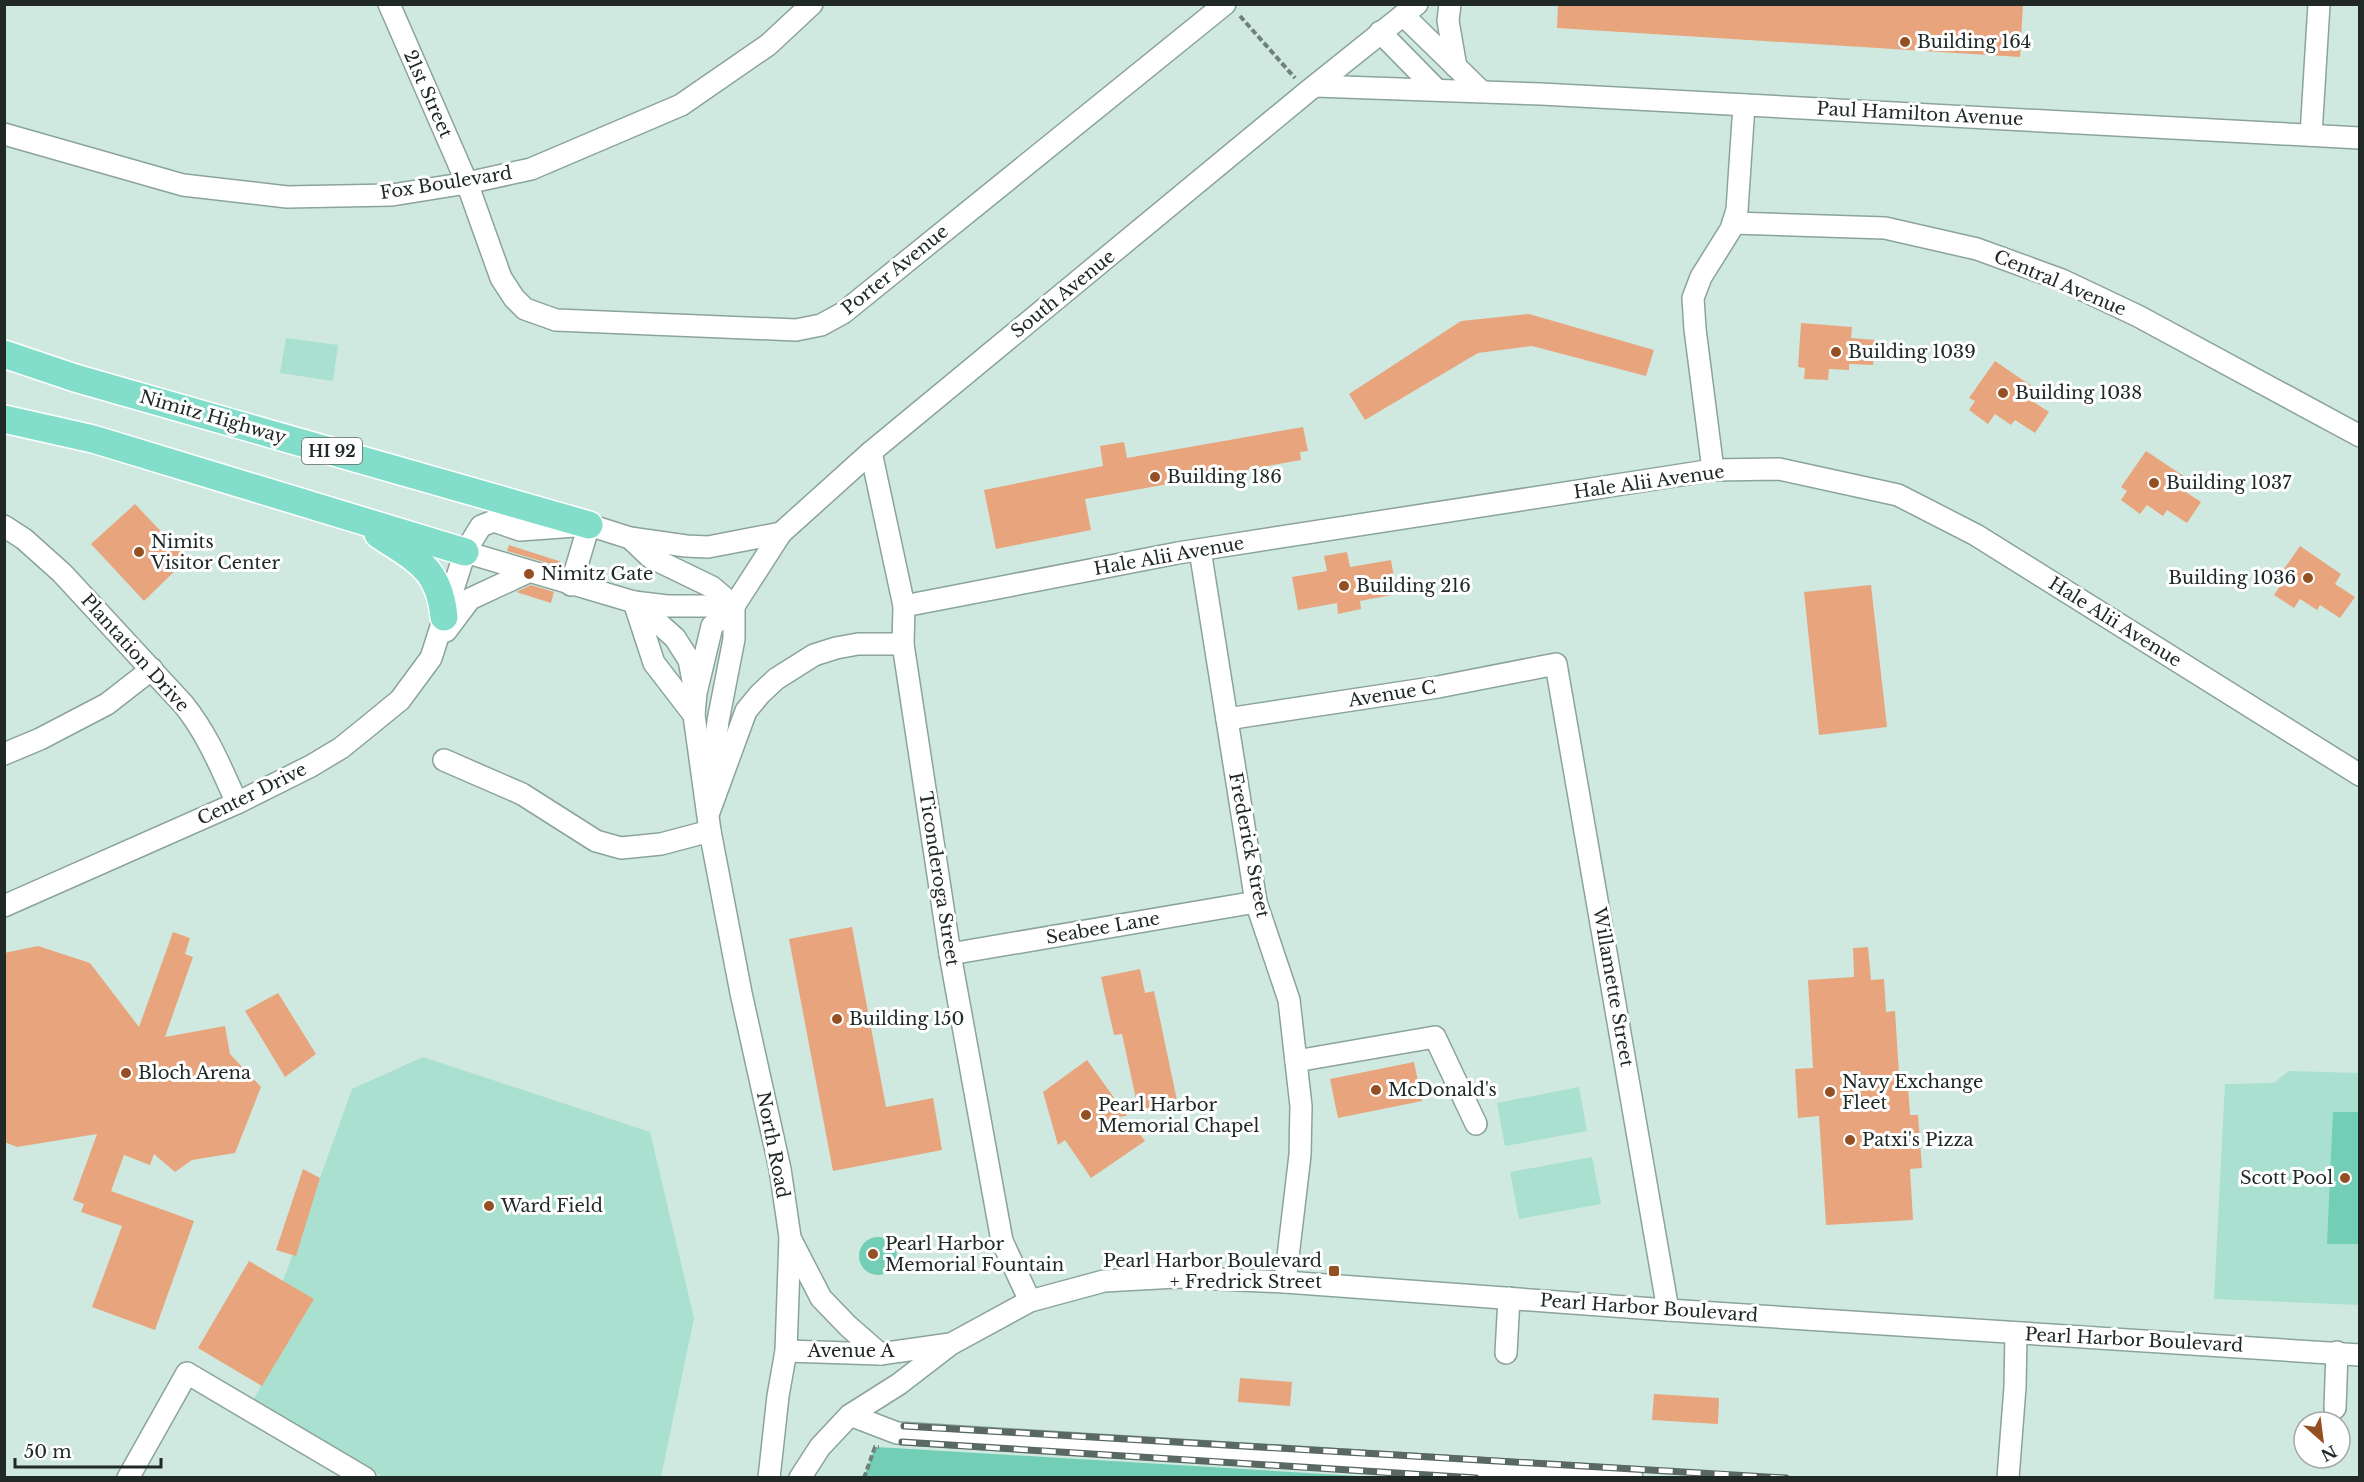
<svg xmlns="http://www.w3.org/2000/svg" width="2364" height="1482" font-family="'Libre Baskerville',serif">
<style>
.green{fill:#a9e0cf}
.water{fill:#72ceb5}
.building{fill:#e8a57d}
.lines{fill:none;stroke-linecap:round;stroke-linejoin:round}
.minor-casing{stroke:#8ba39c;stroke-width:24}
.major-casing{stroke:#fff;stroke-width:30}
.path{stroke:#70807b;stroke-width:4;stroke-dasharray:6 3;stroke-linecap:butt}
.minor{stroke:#fff;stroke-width:21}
.major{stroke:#82deca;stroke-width:27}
.rail-casing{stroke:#596863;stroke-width:7}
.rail{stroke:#fff;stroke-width:4.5;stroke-dasharray:14;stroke-linecap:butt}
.poi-dot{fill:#945023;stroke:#fff;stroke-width:2}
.labels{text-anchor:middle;stroke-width:6;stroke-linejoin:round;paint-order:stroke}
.shield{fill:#fff;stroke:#636967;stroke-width:1.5}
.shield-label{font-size:16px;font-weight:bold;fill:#202926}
.poi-label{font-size:18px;fill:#202926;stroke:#fff;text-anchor:start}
.street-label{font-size:18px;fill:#202926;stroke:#fff}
</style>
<rect width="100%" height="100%" fill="#cfe9e0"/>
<!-- green -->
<g class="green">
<polygon points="286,338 338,345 333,381 280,373"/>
<polygon points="423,1057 650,1132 694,1318 661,1477 383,1477 253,1400 313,1299 283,1281 352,1089"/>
<polygon points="2289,1071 2359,1073 2359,1305 2214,1299 2225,1084 2274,1083"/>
<polygon points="1579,1087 1587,1131 1505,1146 1497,1103"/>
<polygon points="1592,1157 1601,1204 1519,1219 1510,1172"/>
</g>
<!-- water -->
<g class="water">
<polygon points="2333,1112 2359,1112 2359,1244 2327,1244"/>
<circle cx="878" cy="1256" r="19"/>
<polygon points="875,1447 894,1448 1374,1477 864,1477"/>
</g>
<!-- building -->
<g class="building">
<polygon points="1558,4 2023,4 2020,57 1557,28"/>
<polygon points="1529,314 1654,350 1646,376 1532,346 1478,353 1365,420 1349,394 1461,321"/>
<polygon points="1801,323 1852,327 1851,338 1875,340 1873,365 1849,364 1849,370 1829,369 1828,380 1804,379 1805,368 1798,367"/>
<polygon points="1995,361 2036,389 2029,399 2049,412 2035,433 2015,420 2011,425 1995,414 1988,424 1969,410 1975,401 1969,398"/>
<polygon points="1303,427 1308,451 1300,452 1301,460 1085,499 1091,530 996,549 984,490 1103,466 1100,446 1124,442 1127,458"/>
<polygon points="2146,451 2188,479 2181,489 2201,502 2187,523 2167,510 2163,516 2147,505 2140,514 2121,500 2127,491 2121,487"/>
<polygon points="135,504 187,559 144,601 91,544"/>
<polygon points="509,545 562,562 561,567 507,551"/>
<polygon points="2300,546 2341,574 2335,584 2355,597 2340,618 2320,605 2317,610 2300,599 2294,608 2274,595 2280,586 2275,582"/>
<polygon points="1347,552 1350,567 1391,560 1397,594 1360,601 1361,609 1338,614 1337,603 1298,610 1292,577 1327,571 1324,556"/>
<polygon points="531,585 554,592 551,603 516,592"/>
<polygon points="1871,585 1887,727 1819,735 1804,592"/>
<polygon points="852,927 886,1107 933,1098 942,1150 833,1171 789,939"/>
<polygon points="173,932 190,938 185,954 193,957 165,1037 225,1026 230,1054 261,1087 235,1153 192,1160 175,1172 154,1154 150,1165 124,1155 111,1191 194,1221 155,1330 92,1307 122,1226 81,1212 84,1204 73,1200 97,1134 17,1147 4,1142 4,953 38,946 90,963 139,1027"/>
<polygon points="1868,947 1871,980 1884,979 1886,1012 1895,1011 1899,1073 1907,1072 1910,1115 1918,1115 1922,1168 1910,1169 1913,1220 1826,1225 1819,1116 1798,1118 1795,1069 1813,1068 1808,980 1854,977 1853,948"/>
<polygon points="1140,969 1145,993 1154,991 1178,1105 1139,1113 1122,1034 1114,1035 1101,977"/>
<polygon points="278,993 316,1054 285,1077 245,1011"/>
<polygon points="1087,1060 1127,1116 1118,1117 1136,1129 1145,1141 1091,1178 1065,1140 1058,1145 1043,1092"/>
<polygon points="1414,1062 1422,1101 1338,1118 1330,1079"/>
<polygon points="303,1169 320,1178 296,1256 276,1250"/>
<polygon points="249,1261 314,1299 262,1386 198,1348"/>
<polygon points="1240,1378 1292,1382 1290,1406 1238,1402"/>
<polygon points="1654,1394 1719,1398 1718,1424 1652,1420"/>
</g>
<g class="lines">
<!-- minor casing -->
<g class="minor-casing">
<g id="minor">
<polyline points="389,4 467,183 501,278 514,298 525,309 556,320 796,330 821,325 843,313 1225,4"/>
<polyline points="1450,4 1448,21 1456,67"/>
<polyline points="1403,15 1481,91"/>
<polyline points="1380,32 1437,90"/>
<polyline points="1315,86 1541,94 2360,138"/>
<polyline points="4,134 183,185 287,197 392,195 467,183 531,169 681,105 768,45 812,4"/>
<polyline points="2311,135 2319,4"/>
<polyline points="1733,223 1885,228 1977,249 2062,280 2138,316 2360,436"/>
<polyline points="871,452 904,606 903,644 950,954 1002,1241 1030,1301"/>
<polyline points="1713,470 1695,329 1693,298 1701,277 1731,229 1737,210 1744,105"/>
<path d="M 4,526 L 24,539 L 62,573 L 184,705 C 208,735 221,768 237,803"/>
<polyline points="630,538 650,557 712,587 734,606"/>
<polyline points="1200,550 1256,902 1289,1000 1301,1106 1300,1155 1285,1282"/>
<polyline points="465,552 634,602 667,606 734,606"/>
<polyline points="571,585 589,525"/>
<polyline points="634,602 654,663 694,715"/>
<polyline points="635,602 675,638 689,660 694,686"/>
<polyline points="904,606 1178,553 1713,470 1779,469 1898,495 1976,535 2360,775"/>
<polyline points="446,631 470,599 528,572"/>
<polyline points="1227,719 1438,687 1556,664 1668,1310"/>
<polyline points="4,754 40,739 107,704 152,669"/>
<polyline points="444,760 522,794 596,841 621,848 661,844 710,831"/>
<polyline points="711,781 718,721 734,639 734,606"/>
<polyline points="709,812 746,711 760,694 776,679 814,655 836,648 858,644 903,644"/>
<polyline points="4,906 237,803 311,766 341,748 367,727 400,700 431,658 465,552 481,526 494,521 520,530 589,525 630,538 686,546 708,547 781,533"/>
<polyline points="950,954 1256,902"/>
<polyline points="1296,1061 1435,1037 1476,1124"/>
<polyline points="790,1238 821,1298 848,1326 880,1354"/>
<polyline points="786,1351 880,1354 950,1344"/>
<polyline points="1506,1353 1509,1298"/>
<polyline points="2335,1408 2337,1352"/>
<polyline points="850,1415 897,1433 1632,1478"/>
<polyline points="128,1478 187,1373 365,1478"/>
<polyline points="769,1478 778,1396 786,1351 790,1237 780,1169 741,993 710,831 694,715 696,693 712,626 734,606 781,533 871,452 1307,92 1417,4"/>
<polyline points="800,1478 820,1447 850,1415 899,1384 951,1344 1030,1301 1104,1281 1176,1277 1285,1282 1668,1310 2360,1355"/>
<polyline points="2008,1478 2015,1387 2016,1333"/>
</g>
</g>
<!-- major casing -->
<g class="major-casing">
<g id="major">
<polyline points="4,354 75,378 589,525"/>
<polyline points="4,419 93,439 465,552"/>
<path d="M 378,534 C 416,560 439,567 444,617"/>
</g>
</g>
<!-- path -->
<g class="path">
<polyline points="1240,16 1295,78"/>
<polyline points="864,1478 875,1447 879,1447"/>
</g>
<!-- minor -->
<use href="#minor" class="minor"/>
<!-- major -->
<use href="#major" class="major"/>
<!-- rail casing -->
<g class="rail-casing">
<g id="rail">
<polyline points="904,1426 1786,1478"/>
<polyline points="902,1442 1476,1478"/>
</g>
</g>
<!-- rail -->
<use href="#rail" class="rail"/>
</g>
<!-- markers -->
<g class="poi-dot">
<circle cx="1905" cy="42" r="6"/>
<circle cx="1836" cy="352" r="6"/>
<circle cx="2003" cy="393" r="6"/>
<circle cx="1155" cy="477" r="6"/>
<circle cx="2154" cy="483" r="6"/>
<circle cx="139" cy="552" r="6"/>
<circle cx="529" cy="574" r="6"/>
<circle cx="2308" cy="578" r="6"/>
<circle cx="1344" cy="586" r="6"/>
<circle cx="837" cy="1019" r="6"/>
<circle cx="126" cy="1073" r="6"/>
<circle cx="1376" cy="1090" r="6"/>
<circle cx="1830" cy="1092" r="6"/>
<circle cx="1086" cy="1115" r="6"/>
<circle cx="1850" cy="1140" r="6"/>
<circle cx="2345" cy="1178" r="6"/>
<circle cx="489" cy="1206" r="6"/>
<circle cx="873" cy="1254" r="6"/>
<rect x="1328" y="1265" width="12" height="12" rx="3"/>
</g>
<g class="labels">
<!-- shield labels -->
<rect class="shield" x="302" y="438" width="60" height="26" rx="4.5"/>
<g class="shield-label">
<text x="332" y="457">HI 92</text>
</g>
<!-- poi labels -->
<g class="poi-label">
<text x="1917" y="48">Building 164</text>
<text x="1848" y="358">Building 1039</text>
<text x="2015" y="399">Building 1038</text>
<text x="1167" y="483">Building 186</text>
<text x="2166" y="489">Building 1037</text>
<text x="151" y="548">Nimits<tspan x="151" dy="21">Visitor Center</tspan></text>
<text x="541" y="580">Nimitz Gate</text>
<text x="2296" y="584" text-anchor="end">Building 1036</text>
<text x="1356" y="592">Building 216</text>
<text x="849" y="1025">Building 150</text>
<text x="138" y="1079">Bloch Arena</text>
<text x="1842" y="1088">Navy Exchange<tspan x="1842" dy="21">Fleet</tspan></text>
<text x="1388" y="1096">McDonald's</text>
<text x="1098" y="1111">Pearl Harbor<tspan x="1098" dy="21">Memorial Chapel</tspan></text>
<text x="1862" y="1146">Patxi's Pizza</text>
<text x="2333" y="1184" text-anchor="end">Scott Pool</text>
<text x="501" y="1212">Ward Field</text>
<text x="885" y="1250">Pearl Harbor<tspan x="885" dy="21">Memorial Fountain</tspan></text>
<text x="1322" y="1267" text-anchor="end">Pearl Harbor Boulevard<tspan x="1322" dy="21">+ Fredrick Street</tspan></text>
</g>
<!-- street labels -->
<g class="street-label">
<text transform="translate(428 94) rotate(66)" y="6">21st Street</text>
<text transform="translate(1920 114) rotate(3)" y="6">Paul Hamilton Avenue</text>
<text transform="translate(446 183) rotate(-9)" y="6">Fox Boulevard</text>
<text transform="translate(895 270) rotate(-39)" y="6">Porter Avenue</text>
<text transform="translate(2060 283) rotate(23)" y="6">Central Avenue</text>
<text transform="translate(1063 294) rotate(-39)" y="6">South Avenue</text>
<text transform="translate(213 417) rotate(16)" y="6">Nimitz Highway</text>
<text transform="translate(1649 482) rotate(-8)" y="6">Hale Alii Avenue</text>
<text transform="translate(1169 556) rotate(-10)" y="6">Hale Alii Avenue</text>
<text transform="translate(2115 622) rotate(32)" y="6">Hale Alii Avenue</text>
<text transform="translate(135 653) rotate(48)" y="6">Plantation Drive</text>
<text transform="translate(1392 694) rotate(-9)" y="6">Avenue C</text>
<text transform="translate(252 794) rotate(-26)" y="6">Center Drive</text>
<text transform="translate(1249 845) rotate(79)" y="6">Frederick Street</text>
<text transform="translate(939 879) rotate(81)" y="6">Ticonderoga Street</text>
<text transform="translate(1103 928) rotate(-10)" y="6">Seabee Lane</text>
<text transform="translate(1613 987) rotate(80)" y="6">Willamette Street</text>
<text transform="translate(773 1145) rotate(79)" y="6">North Road</text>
<text transform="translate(1649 1308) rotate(4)" y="6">Pearl Harbor Boulevard</text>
<text transform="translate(2134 1340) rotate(3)" y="6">Pearl Harbor Boulevard</text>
<text x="851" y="1357">Avenue A</text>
</g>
</g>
<!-- border -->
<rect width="2364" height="1482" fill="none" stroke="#202926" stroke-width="12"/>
<!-- north arrow -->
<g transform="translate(2322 1440) rotate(152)"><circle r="28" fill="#ffffff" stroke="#a6a9a8" stroke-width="1.5"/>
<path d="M0-4.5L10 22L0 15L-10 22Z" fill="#945023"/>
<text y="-9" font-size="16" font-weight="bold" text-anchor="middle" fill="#202926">N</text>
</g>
<!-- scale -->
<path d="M15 1458v9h146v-9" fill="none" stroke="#202926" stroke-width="3"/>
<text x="24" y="1458" font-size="18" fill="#202926" stroke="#ffffff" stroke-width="4.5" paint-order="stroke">50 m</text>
</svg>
